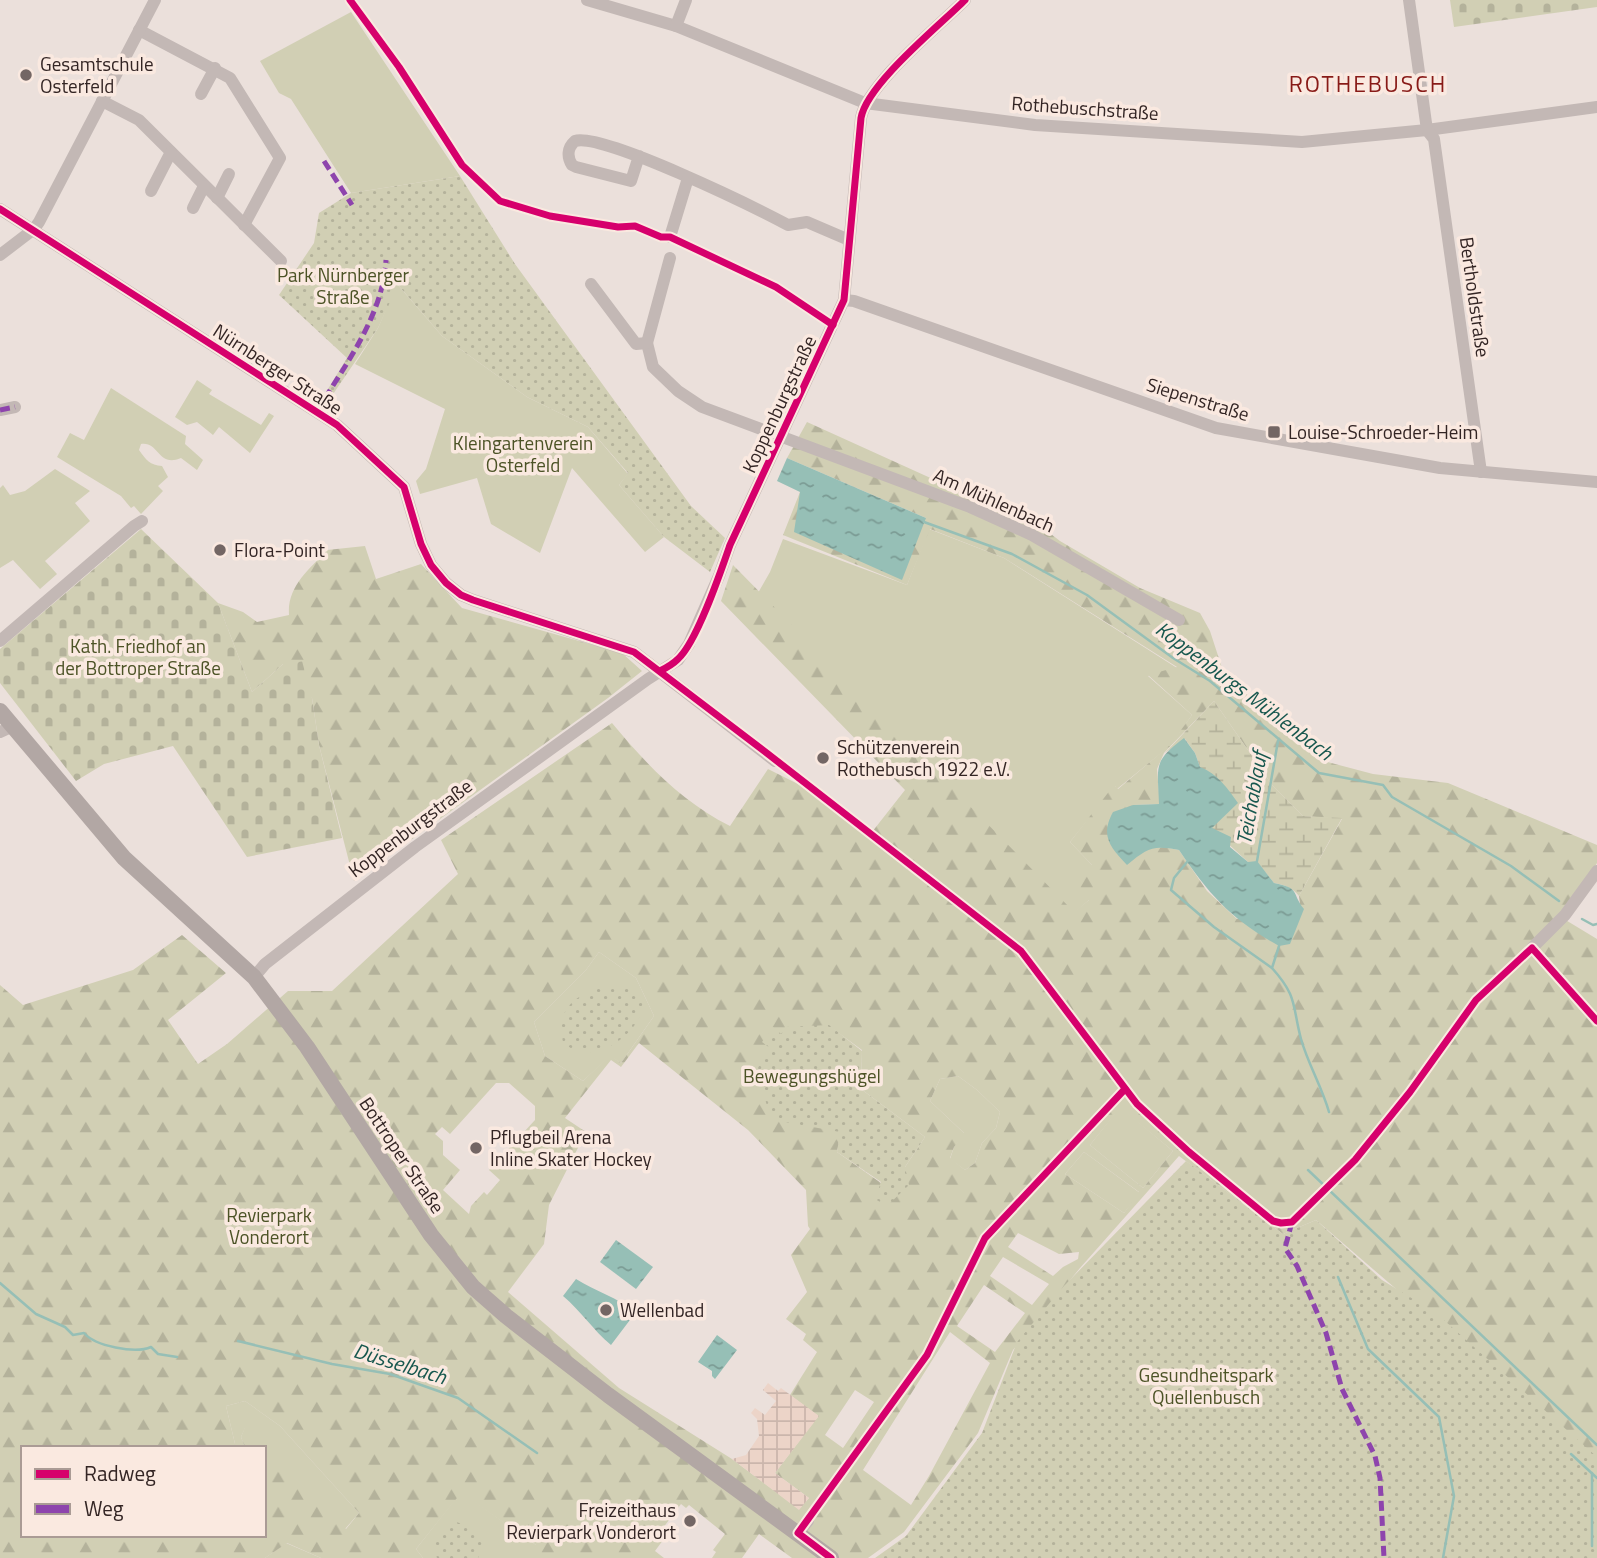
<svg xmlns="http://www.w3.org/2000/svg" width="1597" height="1558" font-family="'Titillium Web',sans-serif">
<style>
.green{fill:#d1cfb4}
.forest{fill:url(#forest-firs);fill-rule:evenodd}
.wetland{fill:url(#wetland-marsh)}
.cemetery{fill:url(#cemetery-stones)}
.park{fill:url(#park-dots)}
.plaza{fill:url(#plaza-grid)}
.water{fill:url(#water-ripples)}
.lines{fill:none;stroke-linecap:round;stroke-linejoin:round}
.stream{stroke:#96bfb6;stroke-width:2.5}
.minor{stroke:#c3b8b5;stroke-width:12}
.major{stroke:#b2a7a4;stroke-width:16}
.quiet{stroke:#8e44ad;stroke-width:5;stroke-dasharray:10 5;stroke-linecap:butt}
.cycleway-casing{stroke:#fae9e0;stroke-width:11}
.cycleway{stroke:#d6006c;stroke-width:7}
.poi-dot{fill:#736664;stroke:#fae9e0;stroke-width:2.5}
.labels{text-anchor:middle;stroke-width:7;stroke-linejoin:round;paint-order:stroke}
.poi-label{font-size:19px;fill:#332524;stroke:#fae9e0;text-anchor:start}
.street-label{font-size:19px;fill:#332524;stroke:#fae9e0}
.park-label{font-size:19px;fill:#4c5326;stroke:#fae9e0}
.water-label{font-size:21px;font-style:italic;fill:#17574e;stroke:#fae9e0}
.quarter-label{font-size:23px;letter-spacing:2px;fill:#881a17;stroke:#fae9e0}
</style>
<defs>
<pattern id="forest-firs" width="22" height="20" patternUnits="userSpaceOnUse" patternTransform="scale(1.75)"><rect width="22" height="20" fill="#d1cfb4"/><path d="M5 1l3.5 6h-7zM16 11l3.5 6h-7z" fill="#b4b29b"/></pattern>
<pattern id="wetland-marsh" width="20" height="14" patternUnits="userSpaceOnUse" patternTransform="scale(1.75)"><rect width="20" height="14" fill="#d1cfb4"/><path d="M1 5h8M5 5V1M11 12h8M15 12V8" fill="none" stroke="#b4b29b"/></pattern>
<pattern id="cemetery-stones" width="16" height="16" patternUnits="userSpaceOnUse" patternTransform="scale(1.75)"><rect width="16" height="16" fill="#d1cfb4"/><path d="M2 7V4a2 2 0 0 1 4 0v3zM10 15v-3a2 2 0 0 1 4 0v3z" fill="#b4b29b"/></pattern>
<pattern id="park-dots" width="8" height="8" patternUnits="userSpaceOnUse" patternTransform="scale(1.75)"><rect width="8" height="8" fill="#d1cfb4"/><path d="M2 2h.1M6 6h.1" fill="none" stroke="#b4b29b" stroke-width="1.8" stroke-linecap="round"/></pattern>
<pattern id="plaza-grid" width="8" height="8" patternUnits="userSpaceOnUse" patternTransform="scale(1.75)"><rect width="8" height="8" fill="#ecd4c8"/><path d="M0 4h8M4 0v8" fill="none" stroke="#cbb6ac"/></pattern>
<pattern id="water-ripples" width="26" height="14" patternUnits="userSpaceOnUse" patternTransform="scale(1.75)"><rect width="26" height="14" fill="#96bfb6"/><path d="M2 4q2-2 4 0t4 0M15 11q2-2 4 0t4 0" fill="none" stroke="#7b9b94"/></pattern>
</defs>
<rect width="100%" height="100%" fill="#ebe0db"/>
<!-- green -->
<g class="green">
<polygon points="351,12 460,176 351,193 291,99 279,93 260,61"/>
<polygon points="397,284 442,336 527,397 588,427 628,474 619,485 664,537 645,552 572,468 540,553 491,524 477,478 420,494 416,481 426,469 445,409 355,364 378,328"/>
<polygon points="197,380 212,390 209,394 261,425 269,413 274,416 250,453 219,427 213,435 197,422 187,425 175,417"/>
<path d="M 111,388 L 186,436 L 185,444 L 203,460 L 197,470 L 181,458 C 158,468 159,441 141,444 L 139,450 C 146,460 150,465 162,466 L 168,477 L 158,486 L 163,491 L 141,514 L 134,506 L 131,508 L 121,496 L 57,457 L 70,433 L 84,440 Z"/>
<polygon points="55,469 90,491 75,503 90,521 45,561 57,574 40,589 13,560 0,568 0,488 3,485 10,495 25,491"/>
<polygon points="929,529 1004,558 1177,668 1148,676 1192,715 1171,745 1117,789 1115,786 1070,842 1092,865 1089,900 1074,913 758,593 770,572 783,539 907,585"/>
<polygon points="599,952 636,978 654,1016 621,1063 610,1056 583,1081 545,1056 534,1022 586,970"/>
<polygon points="958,1076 977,1090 1000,1112 996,1128 982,1143 975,1163 965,1170 950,1159 954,1147 964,1133 930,1101 940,1079"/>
<polygon points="1120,1107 1173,1151 1143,1188 1090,1145"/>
<polygon points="1084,1152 1140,1193 1124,1213 1065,1174"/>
<polygon points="245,1401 280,1426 359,1513 345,1529 245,1428 241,1437 245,1448 236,1448 226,1406"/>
<polygon points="461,1492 536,1545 536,1558 423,1558 416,1549"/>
<polygon points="286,1543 321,1558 265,1558"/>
</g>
<!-- forest -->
<g class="forest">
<path d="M 807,422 L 946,485 L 1029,517 L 1060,541 L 1140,588 L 1200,613 L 1210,631 L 1224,674 L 1320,760 L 1373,774 L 1448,783 L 1597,845 L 1597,863 L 1584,884 L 1559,916 L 1597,939 L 1597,1462 L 1316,1220 L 1283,1234 L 1179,1156 L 1080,1268 L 1013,1350 L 978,1433 L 904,1532 L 868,1558 L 792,1558 L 759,1534 L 742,1558 L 712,1558 L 716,1552 L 713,1550 L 725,1534 L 689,1505 L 686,1508 L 681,1504 L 660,1532 L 666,1536 L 655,1551 L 664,1558 L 536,1558 L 536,1545 L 461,1493 L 416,1549 L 423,1558 L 321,1558 L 287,1543 L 265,1558 L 0,1558 L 0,985 L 23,1005 L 133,970 L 182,935 L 226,973 L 168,1020 L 198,1064 L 227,1044 L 288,991 L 332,991 L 458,874 L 441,840 L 612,723 C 646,764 682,802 730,826 L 768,769 L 824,797 L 826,794 L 872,832 L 905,790 L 721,601 L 733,565 L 1074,912 L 1089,900 L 1071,883 L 1092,865 L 1070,842 L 1114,785 L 1118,789 L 1170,745 L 1192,715 L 1148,675 L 1177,667 L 1004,558 L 930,529 L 907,585 L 783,535 L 800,492 L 926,518 L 787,458 ZM 1214,701 L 1272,785 L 1303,816 L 1342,819 L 1299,896 L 1300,904 L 1237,919 L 1207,891 L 1179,850 L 1164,847 L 1148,848 L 1133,805 L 1160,804 L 1157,769 L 1164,753 ZM 599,952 L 636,978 L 654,1016 L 621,1063 L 610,1055 L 583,1081 L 545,1056 L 534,1022 L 586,970 ZM 829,1026 L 862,1050 L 861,1089 L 925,1137 L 905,1167 L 881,1183 L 837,1152 L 841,1132 ZM 639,1043 L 748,1130 L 806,1190 L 808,1226 L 810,1229 L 791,1255 L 807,1292 L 786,1319 L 806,1334 L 803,1340 L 817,1352 L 790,1395 L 818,1416 L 775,1473 L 809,1498 L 799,1509 L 732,1459 L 619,1388 L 508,1292 L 544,1244 L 549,1205 L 586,1132 L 565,1118 L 611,1060 L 621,1067 ZM 958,1076 L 977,1090 L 1000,1112 L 996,1128 L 982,1143 L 975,1163 L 965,1170 L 950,1158 L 954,1147 L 965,1134 L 930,1101 L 940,1079 ZM 496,1083 L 509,1083 L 535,1106 L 535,1120 L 489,1170 L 500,1180 L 487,1195 L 484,1192 L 471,1206 L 469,1214 L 443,1190 L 460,1170 L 443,1155 L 443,1141 L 435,1134 L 442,1127 L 450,1134 ZM 1120,1108 L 1173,1151 L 1143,1188 L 1090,1145 ZM 1084,1152 L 1139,1192 L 1124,1213 L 1065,1174 ZM 1018,1233 L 1059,1254 L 1079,1252 L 1078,1259 L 1063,1267 L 1053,1276 L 1008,1247 ZM 1003,1257 L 1049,1284 L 1032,1305 L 990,1276 ZM 984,1285 L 1025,1313 L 995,1352 L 957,1326 ZM 950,1332 L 990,1363 L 929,1476 L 911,1505 L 863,1470 ZM 855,1390 L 874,1402 L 843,1448 L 825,1435 ZM 245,1401 L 280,1426 L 359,1513 L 346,1529 L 245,1427 L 241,1437 L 245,1448 L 264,1448 L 264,1535 L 23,1535 L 23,1448 L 236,1448 L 226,1406 Z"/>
<path d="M 365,546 L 376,579 L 421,564 L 462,608 L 622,653 L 642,671 L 608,698 L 354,881 L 319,745 L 312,698 L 283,664 L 252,692 L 218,603 L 243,612 L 257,622 L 289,615 C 287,586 309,570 327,550 Z"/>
</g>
<!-- wetland -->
<path class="wetland" d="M 1214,701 L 1272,785 L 1303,816 L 1342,818 L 1299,896 C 1292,887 1284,885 1274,883 L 1257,862 L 1248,862 L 1211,828 L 1200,767 L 1195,753 L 1185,739 L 1165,753 Z"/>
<!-- cemetery -->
<g class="cemetery">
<polygon points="1450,0 1597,0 1597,7 1454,27"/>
<polygon points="141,529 218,603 252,692 283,664 302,661 312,698 319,745 342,838 247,857 173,746 104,764 76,781 0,683 0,649"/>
</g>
<!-- park -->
<g class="park">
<polygon points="460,176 515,264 691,506 725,538 710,572 664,537 619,485 628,473 588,427 527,397 442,336 398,285 378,328 327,403 320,402 347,358 279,295 314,243 319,213 351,193"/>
<path d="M 619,985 C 682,992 603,1082 563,1042 C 553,1003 586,988 619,985 Z"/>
<polygon points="829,1025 862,1051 861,1089 925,1137 905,1167 909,1185 887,1206 875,1199 881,1182 837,1152 840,1132 785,1122 769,1111 756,1074 761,1060 770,1048 762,1042 773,1027 781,1034 786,1027"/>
<polygon points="1186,1161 1283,1234 1316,1220 1382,1280 1436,1313 1597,1457 1597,1558 875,1558 906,1536 982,1433 1017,1342 1064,1286"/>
<polygon points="453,1521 469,1526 487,1541 478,1558 437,1558 432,1547 441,1531"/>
</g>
<!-- plaza -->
<polygon class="plaza" points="768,1383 778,1391 781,1388 819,1416 775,1473 809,1498 799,1510 732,1459 746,1455 759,1436 757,1419 751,1413 755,1408 765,1415 776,1401 763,1390"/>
<!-- water -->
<g class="water">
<polygon points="787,458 926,518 902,580 794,532 800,492 777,481"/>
<path d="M 1184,738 L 1195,753 L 1200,767 C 1217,773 1228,789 1238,803 L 1212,828 L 1231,837 L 1230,847 L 1248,862 L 1257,861 L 1274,883 C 1301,888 1291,893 1304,909 L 1290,944 L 1279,946 C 1231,919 1210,896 1179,850 C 1152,845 1148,848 1127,865 C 1110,847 1100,836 1113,812 L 1133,805 L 1159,804 C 1158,766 1152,762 1184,738 Z"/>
<polygon points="616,1240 653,1267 636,1289 600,1262"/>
<path d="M 576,1279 C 595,1291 618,1298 636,1312 L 611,1345 C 593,1330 581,1311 563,1296 Z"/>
<polygon points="717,1335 737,1350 715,1379 712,1376 712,1371 698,1362"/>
</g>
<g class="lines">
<!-- stream -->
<g class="stream">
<polyline points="924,522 1012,554 1087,595 1173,658 1210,681 1319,773 1383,785 1392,797 1511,866 1559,901"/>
<polyline points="1257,861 1278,741"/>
<polyline points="1187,862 1174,878 1171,890 1214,927 1272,968"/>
<polyline points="1582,919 1593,925 1597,924"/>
<path d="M 1279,946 L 1272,968 C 1298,997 1292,1005 1301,1039 C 1308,1064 1322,1087 1329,1112"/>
<polyline points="1308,1170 1597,1445"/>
<polyline points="1338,1277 1368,1349 1439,1417 1454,1496 1443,1558"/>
<path d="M 0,1283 L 36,1314 L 65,1327 L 73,1335 L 84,1333 C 95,1346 135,1354 151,1347 L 158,1354 L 177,1357"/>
<polyline points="238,1341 332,1364 390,1374 458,1398 537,1453"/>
<polyline points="1571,1454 1597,1478"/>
<polyline points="1592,1546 1592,1473"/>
</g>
<!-- minor -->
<g class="minor">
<polyline points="587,0 676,26 865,103 1035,125 1302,142 1427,130 1597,107"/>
<polyline points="1409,0 1427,130 1434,139 1481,472"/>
<polyline points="676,26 686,0"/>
<polyline points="139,30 230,78 280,158 244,225"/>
<polyline points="201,94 215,68"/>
<polyline points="102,101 139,120 281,261"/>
<path d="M 639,156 L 631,181 L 576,167 L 572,165 C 567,157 567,148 575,141 C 602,132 756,208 788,225 L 807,222 L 849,240"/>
<polyline points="151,191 171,152"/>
<polyline points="217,198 229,174"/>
<polyline points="193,208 204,186"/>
<polyline points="0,209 337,425 404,487 421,544 431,565 446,583 461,595 473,600 634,652 775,761"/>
<polyline points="670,237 688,178"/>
<polyline points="0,255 34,229 39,222 155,0"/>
<polyline points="591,284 636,344 647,343 653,367 678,391 702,407 970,507 1032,535 1179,620"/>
<polyline points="844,300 854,301 1216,428 1440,468 1597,482"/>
<polyline points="647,343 670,258"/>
<polyline points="0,410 15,407"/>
<polyline points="0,641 134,526 142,521"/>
<polyline points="0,732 13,726"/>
<polyline points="1532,948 1565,915 1597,871"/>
<path d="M 254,977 L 265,964 L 415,847 L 648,679 L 678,660 L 689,644 L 719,576 L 730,545 L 844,300 L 861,118 C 867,84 939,26 965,0"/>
<polyline points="798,1533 808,1521"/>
</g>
<!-- major -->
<polyline class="major" points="0,711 124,858 254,977 307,1047 431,1235 473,1287 506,1316 608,1395 831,1558"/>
<!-- quiet -->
<g class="quiet">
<polyline points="324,161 352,205"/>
<polyline points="0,410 15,407"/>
<path d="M 317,411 C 345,365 383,316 386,260"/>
<polyline points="1292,1222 1285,1248 1297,1266 1326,1333 1342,1389 1375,1456 1380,1478 1384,1558"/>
</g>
<!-- cycleway casing -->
<g class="cycleway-casing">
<g id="cycleway">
<polyline points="350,0 399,67 462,165 500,201 550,216 618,227 635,226 661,237 670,237 776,287 833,325"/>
<polyline points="0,209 337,425 404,487 421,544 431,565 446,583 461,595 473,600 634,652 768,754 1021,951 1137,1104 1189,1152 1273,1221 1281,1223 1292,1222 1355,1160 1410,1092 1476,1000 1532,948 1597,1021"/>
<path d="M 660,671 C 666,668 673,664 678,659 C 697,642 721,571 730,545 L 844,300 L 861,118 C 867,84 939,26 965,0"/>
<polyline points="831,1558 798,1533 927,1355 985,1238 1125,1089"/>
</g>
</g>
<!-- cycleway -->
<use href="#cycleway" class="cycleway"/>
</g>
<!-- markers -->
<g class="poi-dot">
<circle cx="26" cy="75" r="7"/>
<rect x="1267" y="425" width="14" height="14" rx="3.5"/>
<circle cx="220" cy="550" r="7"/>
<circle cx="823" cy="758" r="7"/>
<circle cx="476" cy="1148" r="7"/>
<circle cx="606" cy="1310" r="7"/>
<circle cx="690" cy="1521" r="7"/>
</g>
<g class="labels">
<!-- poi labels -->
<g class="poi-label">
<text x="40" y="71">Gesamtschule<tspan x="40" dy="22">Osterfeld</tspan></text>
<text x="1288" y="439">Louise-Schroeder-Heim</text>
<text x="234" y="557">Flora-Point</text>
<text x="837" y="754">Schützenverein<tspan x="837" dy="22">Rothebusch 1922 e.V.</tspan></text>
<text x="490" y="1144">Pflugbeil Arena<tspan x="490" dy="22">Inline Skater Hockey</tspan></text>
<text x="620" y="1317">Wellenbad</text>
<text x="676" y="1517" text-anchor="end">Freizeithaus<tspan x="676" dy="22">Revierpark Vonderort</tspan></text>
</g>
<!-- street labels -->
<g class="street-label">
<text transform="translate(1085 108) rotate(4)" y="7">Rothebuschstraße</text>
<text transform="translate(1475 297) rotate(82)" y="7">Bertholdstraße</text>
<text transform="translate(278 369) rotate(33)" y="7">Nürnberger Straße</text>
<text transform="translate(1198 399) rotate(17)" y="7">Siepenstraße</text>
<text transform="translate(779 404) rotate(-65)" y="7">Koppenburgstraße</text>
<text transform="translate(994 500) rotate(24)" y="7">Am Mühlenbach</text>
<text transform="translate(410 828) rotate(-37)" y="7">Koppenburgstraße</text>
<text transform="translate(402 1155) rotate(56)" y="7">Bottroper Straße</text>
</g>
<!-- park labels -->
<g class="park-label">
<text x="343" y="282">Park Nürnberger<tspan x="343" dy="22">Straße</tspan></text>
<text x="523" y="450">Kleingartenverein<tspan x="523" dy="22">Osterfeld</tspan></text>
<text x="138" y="653">Kath. Friedhof an<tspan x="138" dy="22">der Bottroper Straße</tspan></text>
<text x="812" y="1083">Bewegungshügel</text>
<text x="269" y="1222">Revierpark<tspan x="269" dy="22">Vonderort</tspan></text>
<text x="1206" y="1382">Gesundheitspark<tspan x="1206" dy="22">Quellenbusch</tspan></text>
</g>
<!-- water labels -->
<g class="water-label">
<text transform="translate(1244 691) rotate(37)" y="7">Koppenburgs Mühlenbach</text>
<text transform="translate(1252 798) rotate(-80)" y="7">Teichablauf</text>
<text transform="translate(400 1364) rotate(17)" y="7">Düsselbach</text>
</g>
<!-- quarter labels -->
<g class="quarter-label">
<text x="1368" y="92">ROTHEBUSCH</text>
</g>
</g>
<!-- legend -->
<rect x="21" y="1446" width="245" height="91" fill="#fae9e0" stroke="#aa9b95" stroke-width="2"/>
<rect x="35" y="1469" width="35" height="10" fill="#d6006c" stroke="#aa9b95" stroke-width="2"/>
<text x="84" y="1481" font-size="21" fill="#332524">Radweg</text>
<rect x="35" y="1504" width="35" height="10" fill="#8e44ad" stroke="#aa9b95" stroke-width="2"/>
<text x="84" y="1516" font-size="21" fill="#332524">Weg</text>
</svg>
